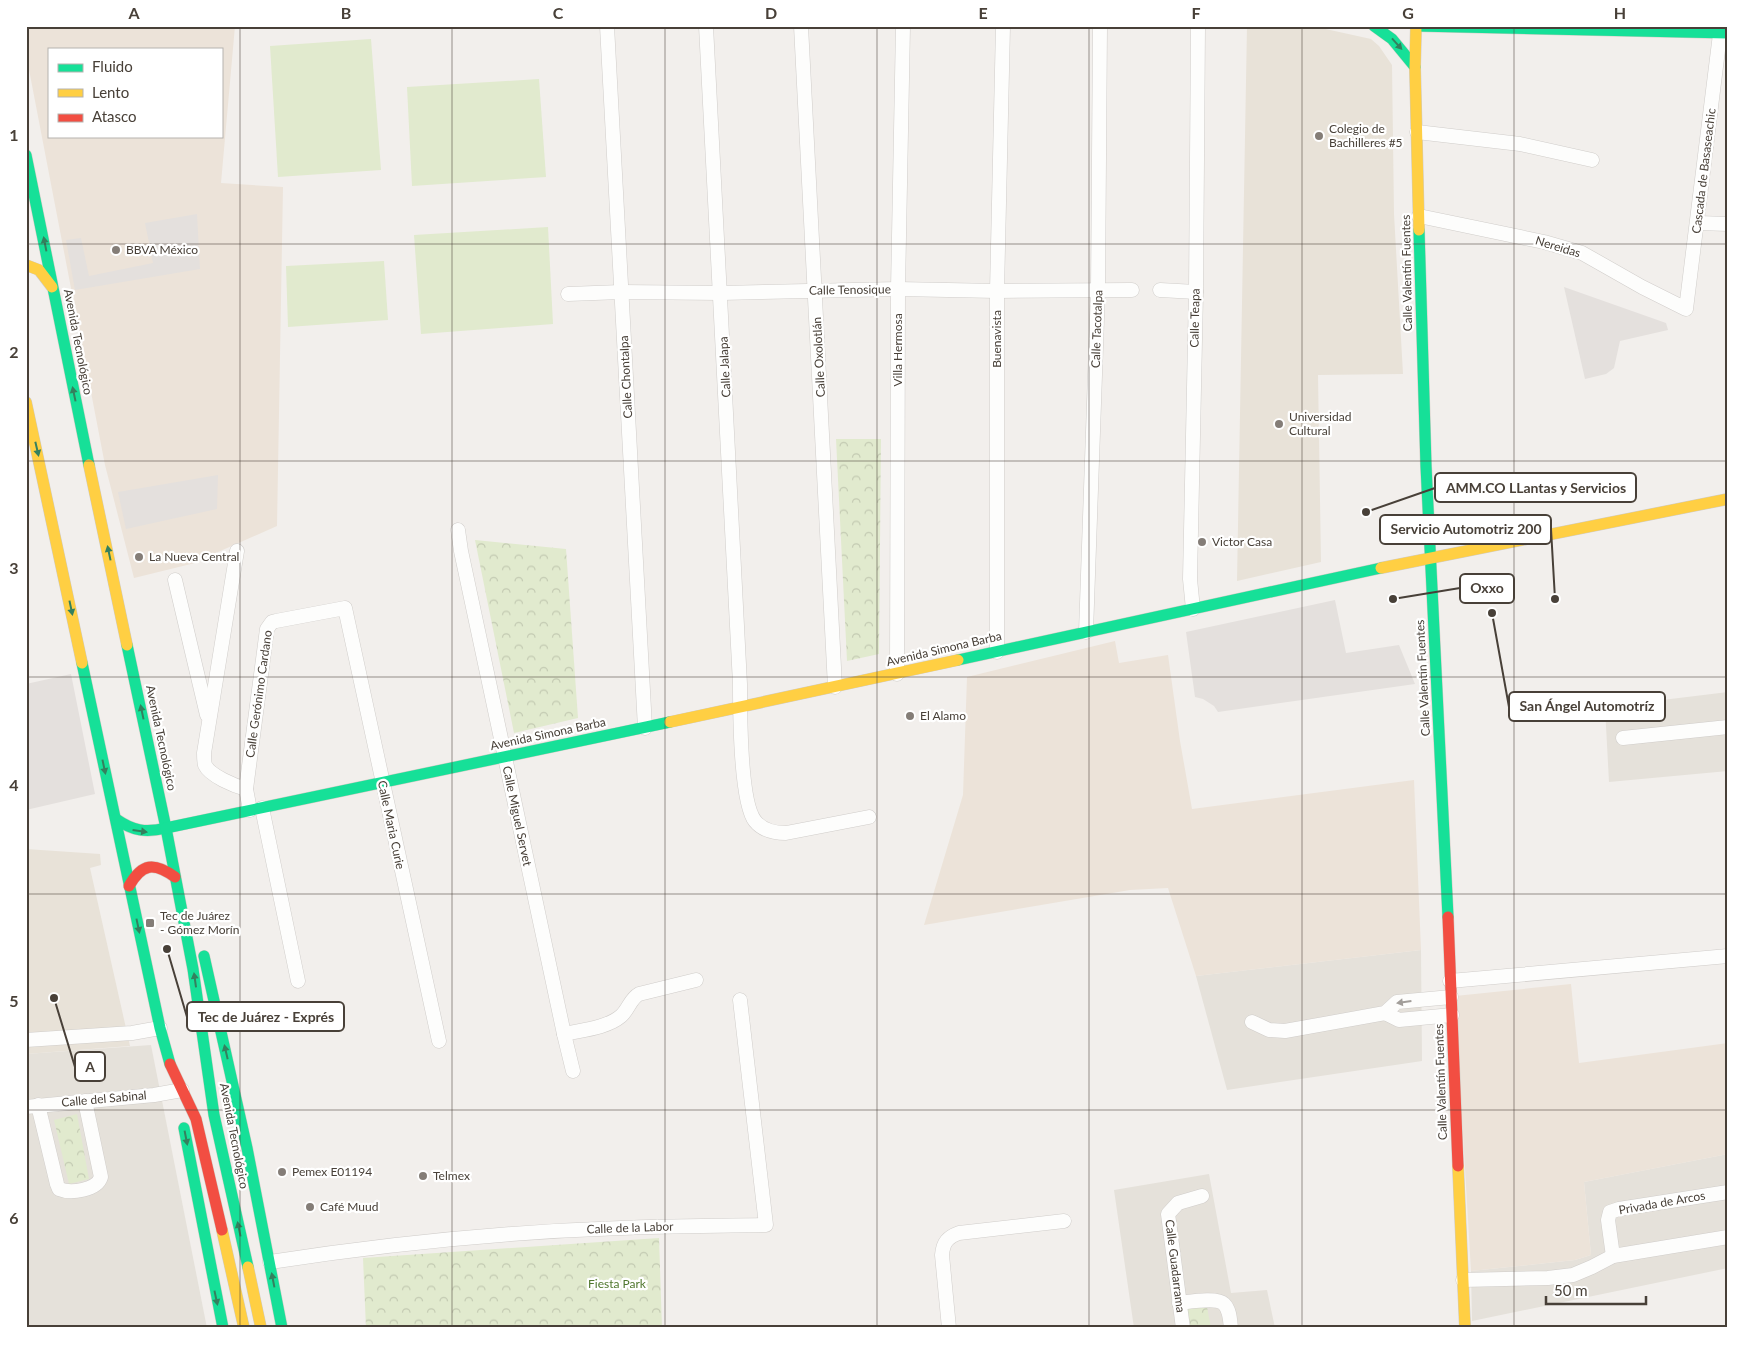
<svg xmlns="http://www.w3.org/2000/svg" width="1754" height="1354" font-family="Lato,sans-serif">
<style>
.residential{fill:#e5e1da}
.commercial{fill:#ece3d9;fill-rule:evenodd}
.education{fill:#e8e2d8}
.forest{fill:url(#forest-crowns)}
.garden{fill:#e1eace}
.parking{fill:#e4e0dd}
.lines{fill:none;stroke-linecap:round;stroke-linejoin:round}
.street-casing{stroke:#d0cdca;stroke-width:15}
.fast-casing{stroke:#d0cbc3;stroke-width:12}
.slow-casing{stroke:#d0cbc3;stroke-width:12}
.jam-casing{stroke:#d0cbc3;stroke-width:12}
.street{stroke:#fdfdfc;stroke-width:14}
.fast{stroke:#16e098;stroke-width:11}
.slow{stroke:#ffcf43;stroke-width:11}
.jam{stroke:#f24e42;stroke-width:11}
.oneway{fill:#34805e}
.oneway2{fill:#a29e9a}
.grid{fill:none;stroke:#484038;stroke-width:1;stroke-opacity:0.55}
.poi-dot{fill:#847d77;stroke:#fff;stroke-width:2}
.labels{text-anchor:middle;stroke-width:4.5;stroke-linejoin:round;paint-order:stroke}
.poi-label{font-size:12px;fill:#484038;stroke:#fff;text-anchor:start}
.street-label{font-size:12px;fill:#484038;stroke:#fff}
.park-label{font-size:12px;fill:#4f772d;stroke:#fff}
.leader{fill:none;stroke:#484038;stroke-width:2}
.callout-dot{fill:#484038;stroke:#fff;stroke-width:2}
.callout{fill:#fff;stroke:#484038;stroke-width:2}
.callout-label{font-size:14px;text-anchor:middle;font-weight:bold;fill:#484038}
.neatline{fill:none;stroke:#484038;stroke-width:2}
.grid-label{font-size:16px;text-anchor:middle;font-weight:bold;fill:#484038}
</style>
<defs>
<pattern id="forest-crowns" width="20" height="18" patternUnits="userSpaceOnUse" patternTransform="scale(1.25)"><rect width="20" height="18" fill="#e1eace"/><path d="M2 6a3 3 0 1 1 6 0M12 15a3 3 0 1 1 6 0" fill="none" stroke="#c3cab2"/></pattern>
</defs>
<rect width="100%" height="100%" fill="#f2efec"/>
<!-- residential -->
<g class="residential">
<polygon points="1728,692 1728,771 1609,782 1605,707"/>
<polygon points="1421,950 1422,1061 1227,1090 1196,976"/>
<polygon points="151,1045 207,1328 26,1328 26,1054"/>
<polygon points="1728,1154 1728,1268 1472,1321 1471,1271 1575,1260 1591,1255 1584,1182"/>
<polygon points="1209,1174 1231,1293 1267,1290 1275,1328 1134,1328 1114,1190"/>
</g>
<!-- commercial -->
<g class="commercial">
<path d="M 26,26 L 235,26 L 221,183 L 283,187 L 277,526 L 209,556 L 195,563 L 134,578 L 105,465 L 26,54 ZM 49,49 L 221,49 L 221,136 L 49,136 Z"/>
<polygon points="1115,641 1119,663 1168,655 1180,741 1192,809 1414,780 1421,950 1196,976 1168,888 1130,890 924,925 963,795 967,677"/>
<polygon points="1571,984 1579,1063 1728,1043 1728,1154 1584,1182 1591,1255 1575,1260 1471,1271 1455,996"/>
</g>
<!-- education -->
<g class="education">
<polygon points="1247,26 1312,26 1371,39 1379,46 1392,65 1394,214 1403,374 1318,375 1321,562 1237,581"/>
<polygon points="26,849 100,854 101,865 90,868 130,1046 26,1054"/>
</g>
<!-- forest -->
<g class="forest">
<polygon points="836,439 881,439 879,654 847,661"/>
<polygon points="475,540 566,549 578,718 514,733"/>
<polygon points="77,1114 89,1179 69,1184 54,1120"/>
<polygon points="659,1238 662,1328 366,1328 363,1258"/>
<polygon points="1184,1307 1207,1307 1211,1328 1187,1328"/>
</g>
<!-- garden -->
<g class="garden">
<polygon points="371,39 381,170 278,177 270,46"/>
<polygon points="539,79 546,177 412,186 407,87"/>
<polygon points="548,227 553,324 421,334 414,235"/>
<polygon points="384,261 388,320 288,327 286,266"/>
</g>
<!-- parking -->
<g class="parking">
<polygon points="197,214 200,269 75,290 66,240 81,238 89,276 153,263 145,223"/>
<polygon points="1564,287 1666,323 1668,330 1620,341 1614,368 1606,374 1585,379"/>
<polygon points="218,475 217,509 126,529 118,492"/>
<polygon points="1335,600 1346,653 1399,645 1415,684 1218,712 1214,706 1203,699 1195,697 1186,632"/>
<polygon points="71,674 95,794 26,810 26,684"/>
</g>
<g class="lines">
<!-- street casing -->
<g class="street-casing">
<g id="street">
<polyline points="607,26 645,728"/>
<path d="M 706,26 L 740,684 C 740,711 740,802 755,821 C 763,831 774,833 786,833 L 869,817"/>
<polyline points="801,26 835,687"/>
<polyline points="1417,132 1520,144 1592,160"/>
<polyline points="1419,216 1544,242 1582,253 1642,287 1686,309 1721,26"/>
<polyline points="1698,223 1728,224"/>
<polyline points="1160,290 1196,292"/>
<polyline points="568,294 621,292 721,293 898,289 997,291 1132,290"/>
<polyline points="458,530 461,551 564,1034 573,1071"/>
<path d="M 237,551 L 204,753 C 204,757 204,762 205,765 C 210,776 235,786 246,789"/>
<polyline points="175,580 207,715"/>
<polyline points="1193,609 1190,579 1196,292 1198,26"/>
<polyline points="1086,632 1098,289 1100,26"/>
<polyline points="997,652 997,291 1003,26"/>
<polyline points="897,674 898,289 903,26"/>
<polyline points="1623,738 1728,727"/>
<polyline points="262,808 298,981"/>
<polyline points="250,810 246,789 267,629 272,622 276,621 345,608 439,1041"/>
<polyline points="1450,981 1728,956"/>
<polyline points="1385,1013 1399,1020 1452,1015"/>
<polyline points="1252,1022 1269,1030 1285,1031 1385,1013 1397,1002 1451,997"/>
<path d="M 564,1034 C 582,1030 607,1028 621,1016 C 629,1009 630,999 639,994 L 696,980"/>
<polyline points="26,1040 132,1033 160,1028"/>
<path d="M 38,1105 L 57,1184 L 59,1189 C 71,1194 97,1190 101,1177 L 85,1101"/>
<polyline points="26,1107 154,1095 182,1090"/>
<polyline points="1613,1256 1608,1220 1610,1212 1619,1209 1728,1192"/>
<path d="M 270,1262 C 386,1244 504,1232 621,1228 C 669,1226 718,1226 766,1225 L 740,1000"/>
<polyline points="1463,1280 1548,1278 1573,1275 1592,1267 1613,1256 1728,1237"/>
<path d="M 1179,1303 C 1189,1302 1217,1297 1224,1304 C 1230,1310 1230,1320 1231,1328"/>
<path d="M 949,1328 L 942,1255 C 943,1242 948,1237 959,1233 L 1064,1221"/>
<polyline points="1183,1328 1168,1214 1178,1203 1202,1196"/>
</g>
</g>
<!-- fast casing -->
<g class="fast-casing">
<g id="fast">
<polyline points="1374,26 1392,39 1415,67"/>
<polyline points="1417,26 1728,33"/>
<polyline points="26,155 89,465"/>
<polyline points="1419,230 1426,466 1448,917"/>
<polyline points="127,645 166,828 193,969 214,1115 248,1267"/>
<polyline points="958,660 1381,568"/>
<polyline points="82,663 160,1028 170,1064"/>
<path d="M 116,819 C 133,831 146,833 166,828"/>
<polyline points="166,828 670,722"/>
<polyline points="204,956 247,1148 282,1328"/>
<polyline points="184,1128 223,1328"/>
</g>
</g>
<!-- slow casing -->
<g class="slow-casing">
<g id="slow">
<polyline points="1416,26 1415,67 1419,230"/>
<polyline points="26,265 39,270 52,287"/>
<polyline points="26,402 82,663"/>
<polyline points="89,465 127,645"/>
<polyline points="1381,568 1728,499"/>
<polyline points="670,722 958,660"/>
<polyline points="1458,1166 1465,1328"/>
<polyline points="222,1230 244,1328"/>
<polyline points="248,1267 261,1328"/>
</g>
</g>
<!-- jam casing -->
<g class="jam-casing">
<g id="jam">
<path d="M 129,886 C 142,863 154,862 175,877"/>
<polyline points="1448,917 1458,1166"/>
<polyline points="170,1064 196,1119 222,1230"/>
</g>
</g>
<!-- street -->
<use href="#street" class="street"/>
<!-- fast -->
<use href="#fast" class="fast"/>
<!-- slow -->
<use href="#slow" class="slow"/>
<!-- jam -->
<use href="#jam" class="jam"/>
</g>
<!-- one-way arrows -->
<defs><path id="oneway-solid" d="M-6-.8H1V-3.2L6.5 0L1 3.2V.8H-6Z" transform="scale(1.25)"/></defs>
<g class="oneway">
<use href="#oneway-solid" transform="translate(1397 44) rotate(48)"/>
<use href="#oneway-solid" transform="translate(45 244) rotate(-101)"/>
<use href="#oneway-solid" transform="translate(74 394) rotate(-102)"/>
<use href="#oneway-solid" transform="translate(37 449) rotate(77)"/>
<use href="#oneway-solid" transform="translate(109 553) rotate(-102)"/>
<use href="#oneway-solid" transform="translate(71 608) rotate(78)"/>
<use href="#oneway-solid" transform="translate(142 712) rotate(-102)"/>
<use href="#oneway-solid" transform="translate(104 767) rotate(78)"/>
<use href="#oneway-solid" transform="translate(140 831) rotate(8)"/>
<use href="#oneway-solid" transform="translate(138 926) rotate(78)"/>
<use href="#oneway-solid" transform="translate(195 980) rotate(-98)"/>
<use href="#oneway-solid" transform="translate(226 1052) rotate(-103)"/>
<use href="#oneway-solid" transform="translate(186 1138) rotate(79)"/>
<use href="#oneway-solid" transform="translate(239 1229) rotate(-102)"/>
<use href="#oneway-solid" transform="translate(273 1280) rotate(-101)"/>
<use href="#oneway-solid" transform="translate(216 1298) rotate(78)"/>
</g>
<use class="oneway2" href="#oneway-solid" transform="translate(1404 1002) rotate(172)"/>
<!-- grid -->
<path class="grid" d="M 240,26 L 240,1328M 452,26 L 452,1328M 665,26 L 665,1328M 877,26 L 877,1328M 1089,26 L 1089,1328M 1302,26 L 1302,1328M 1514,26 L 1514,1328M 26,244 L 1728,244M 26,461 L 1728,461M 26,677 L 1728,677M 26,894 L 1728,894M 26,1110 L 1728,1110"/>
<!-- markers -->
<g class="poi-dot">
<circle cx="1319" cy="136" r="5"/>
<circle cx="116" cy="250" r="5"/>
<circle cx="1279" cy="424" r="5"/>
<circle cx="1202" cy="542" r="5"/>
<circle cx="139" cy="557" r="5"/>
<circle cx="910" cy="716" r="5"/>
<rect x="145" y="918" width="10" height="10" rx="2.5"/>
<circle cx="282" cy="1172" r="5"/>
<circle cx="423" cy="1176" r="5"/>
<circle cx="310" cy="1207" r="5"/>
</g>
<g class="labels">
<!-- poi labels -->
<g class="poi-label">
<text x="1329" y="133">Colegio de<tspan x="1329" dy="14">Bachilleres #5</tspan></text>
<text x="126" y="254">BBVA México</text>
<text x="1289" y="421">Universidad<tspan x="1289" dy="14">Cultural</tspan></text>
<text x="1212" y="546">Victor Casa</text>
<text x="149" y="561">La Nueva Central</text>
<text x="920" y="720">El Alamo</text>
<text x="160" y="920">Tec de Juárez<tspan x="160" dy="14">- Gómez Morín</tspan></text>
<text x="292" y="1176">Pemex E01194</text>
<text x="433" y="1180">Telmex</text>
<text x="320" y="1211">Café Muud</text>
</g>
<!-- street labels -->
<g class="street-label">
<text transform="translate(1704 171) rotate(-83)" y="4">Cascada de Basaseachic</text>
<text transform="translate(1558 247) rotate(17)" y="4">Nereidas</text>
<text transform="translate(1407 273) rotate(-91)" y="4">Calle Valentín Fuentes</text>
<text transform="translate(850 290) rotate(-1)" y="4">Calle Tenosique</text>
<text transform="translate(1195 318) rotate(-89)" y="4">Calle Teapa</text>
<text transform="translate(1097 329) rotate(-88)" y="4">Calle Tacotalpa</text>
<text transform="translate(997 339) rotate(-90)" y="4">Buenavista</text>
<text transform="translate(78 342) rotate(79)" y="4">Avenida Tecnológico</text>
<text transform="translate(898 350) rotate(-90)" y="4">Villa Hermosa</text>
<text transform="translate(819 357) rotate(-93)" y="4">Calle Oxolotlán</text>
<text transform="translate(725 367) rotate(-93)" y="4">Calle Jalapa</text>
<text transform="translate(626 377) rotate(-93)" y="4">Calle Chontalpa</text>
<text transform="translate(944 649) rotate(-13)" y="4">Avenida Simona Barba</text>
<text transform="translate(1423 678) rotate(-93)" y="4">Calle Valentín Fuentes</text>
<text transform="translate(259 694) rotate(-82)" y="4">Calle Gerónimo Cardano</text>
<text transform="translate(548 734) rotate(-12)" y="4">Avenida Simona Barba</text>
<text transform="translate(161 738) rotate(78)" y="4">Avenida Tecnológico</text>
<text transform="translate(517 816) rotate(78)" y="4">Calle Miguel Servet</text>
<text transform="translate(391 825) rotate(78)" y="4">Calle Maria Curie</text>
<text transform="translate(1441 1082) rotate(-92)" y="4">Calle Valentín Fuentes</text>
<text transform="translate(104 1099) rotate(-5)" y="4">Calle del Sabinal</text>
<text transform="translate(234 1136) rotate(79)" y="4">Avenida Tecnológico</text>
<text transform="translate(1662 1203) rotate(-10)" y="4">Privada de Arcos</text>
<text transform="translate(630 1228) rotate(-2)" y="4">Calle de la Labor</text>
<text transform="translate(1175 1266) rotate(83)" y="4">Calle Guadarrama</text>
</g>
<!-- park labels -->
<g class="park-label">
<text x="617" y="1288">Fiesta Park</text>
</g>
</g>
<!-- callouts -->
<path class="leader" d="M1366 512L1435 488M1555 599L1551 529M1393 599L1460 588M1492 613L1509 707M167 949L187 1017M54 998L75 1067"/>
<g class="callout-dot">
<circle cx="1366" cy="512" r="5"/>
<circle cx="1555" cy="599" r="5"/>
<circle cx="1393" cy="599" r="5"/>
<circle cx="1492" cy="613" r="5"/>
<circle cx="167" cy="949" r="5"/>
<circle cx="54" cy="998" r="5"/>
</g>
<g class="callout">
<rect x="1435" y="473" width="201" height="29" rx="5"/>
<rect x="1380" y="515" width="171" height="29" rx="5"/>
<rect x="1460" y="574" width="54" height="29" rx="5"/>
<rect x="1509" y="692" width="156" height="29" rx="5"/>
<rect x="187" y="1002" width="157" height="29" rx="5"/>
<rect x="75" y="1052" width="30" height="29" rx="5"/>
</g>
<g class="callout-label">
<text x="1536" y="493">AMM.CO LLantas y Servicios</text>
<text x="1466" y="534">Servicio Automotriz 200</text>
<text x="1487" y="593">Oxxo</text>
<text x="1587" y="711">San Ángel Automotríz</text>
<text x="266" y="1022">Tec de Juárez - Exprés</text>
<text x="90" y="1072">A</text>
</g>
<!-- border -->
<rect width="1754" height="1354" fill="none" stroke="#ffffff" stroke-width="55"/>
<!-- legend -->
<rect x="48" y="48" width="175" height="90" fill="#ffffff" stroke="#b6b3af"/>
<rect x="58" y="64" width="25" height="8" fill="#16e098" stroke="#b6b3af"/>
<text x="92" y="72" font-size="15" fill="#484038">Fluido</text>
<rect x="58" y="89" width="25" height="8" fill="#ffcf43" stroke="#b6b3af"/>
<text x="92" y="98" font-size="15" fill="#484038">Lento</text>
<rect x="58" y="114" width="25" height="8" fill="#f24e42" stroke="#b6b3af"/>
<text x="92" y="122" font-size="15" fill="#484038">Atasco</text>
<!-- scale -->
<path d="M1546 1296v8h100v-8" fill="none" stroke="#484038" stroke-width="2.5"/>
<text x="1554" y="1296" font-size="15" fill="#484038" stroke="#ffffff" stroke-width="4" paint-order="stroke">50 m</text>
<rect x="28" y="28" width="1698" height="1298" class="neatline"/>
<g class="grid-label">
<text x="134" y="19">A</text>
<text x="346" y="19">B</text>
<text x="558" y="19">C</text>
<text x="771" y="19">D</text>
<text x="983" y="19">E</text>
<text x="1196" y="19">F</text>
<text x="1408" y="19">G</text>
<text x="1620" y="19">H</text>
<text x="14" y="141">1</text>
<text x="14" y="358">2</text>
<text x="14" y="574">3</text>
<text x="14" y="791">4</text>
<text x="14" y="1007">5</text>
<text x="14" y="1224">6</text>
</g>
</svg>
